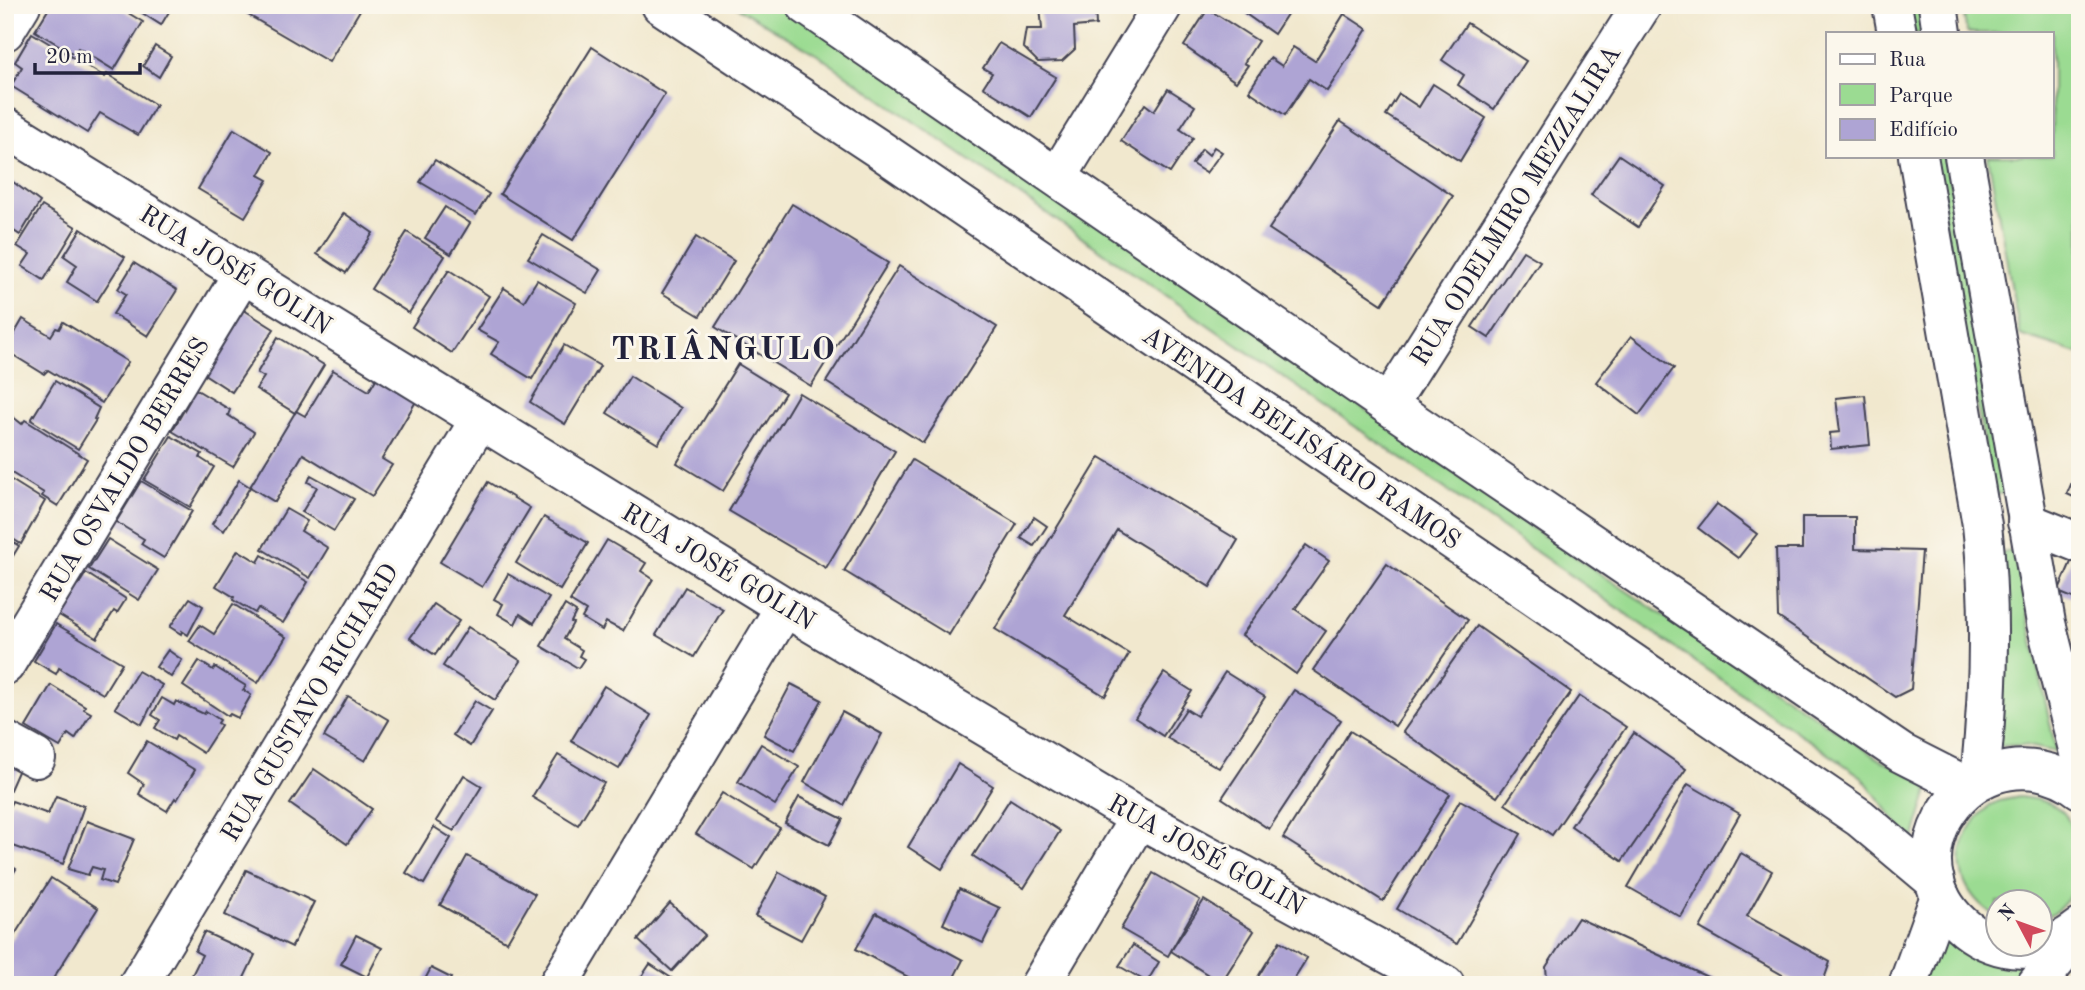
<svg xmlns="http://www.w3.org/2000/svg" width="2085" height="990" font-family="'Old Standard TT',serif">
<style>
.green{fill:#9bdb92;stroke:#5e7e66;stroke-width:2}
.building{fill:#aea4d4}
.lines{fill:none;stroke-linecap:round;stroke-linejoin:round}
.minor-casing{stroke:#414051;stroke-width:42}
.major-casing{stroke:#414051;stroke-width:42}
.minor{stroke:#fff;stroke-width:38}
.major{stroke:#fff;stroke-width:38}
.labels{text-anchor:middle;stroke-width:6;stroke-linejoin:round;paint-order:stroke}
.street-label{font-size:26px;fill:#22223b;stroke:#fbf7ec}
.district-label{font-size:33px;font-weight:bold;letter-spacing:2px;fill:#22223b;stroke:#fbf7ec}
</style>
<rect width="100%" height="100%" fill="#fbf7ec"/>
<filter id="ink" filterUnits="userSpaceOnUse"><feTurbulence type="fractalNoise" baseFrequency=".0143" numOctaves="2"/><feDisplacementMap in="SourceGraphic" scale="14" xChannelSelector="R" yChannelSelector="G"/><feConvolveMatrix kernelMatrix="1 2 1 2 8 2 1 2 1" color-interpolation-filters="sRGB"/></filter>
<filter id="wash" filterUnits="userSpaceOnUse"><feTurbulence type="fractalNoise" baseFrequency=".00686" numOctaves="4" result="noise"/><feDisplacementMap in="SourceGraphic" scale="28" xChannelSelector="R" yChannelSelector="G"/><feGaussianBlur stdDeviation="1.57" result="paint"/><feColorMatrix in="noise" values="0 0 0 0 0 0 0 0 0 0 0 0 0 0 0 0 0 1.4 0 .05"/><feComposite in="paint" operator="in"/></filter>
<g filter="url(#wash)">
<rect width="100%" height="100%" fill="#f1e8ce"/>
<!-- green -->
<g class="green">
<polygon points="733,5 789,5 1101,221 1526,524 1882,761 1930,784 1912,843 1862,777 819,56"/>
<polygon points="1906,5 1919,5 1924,33 1911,33"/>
<polygon points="1962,5 2080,5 2080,354 2020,335 1988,156 2052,156 2052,33 1967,33"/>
<polygon points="1933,156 1946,156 2006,493 1993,495"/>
<polygon points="2014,550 2056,752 2024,745 1997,746 2002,552"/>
<path d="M 2019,797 C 2035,799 2052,801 2064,813 C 2085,843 2085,908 2040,918 L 2039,902 L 1997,902 L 1997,917 C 1962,895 1948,860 1973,824 C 1978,815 1988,806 1997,802 C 2004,799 2012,799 2019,797 Z"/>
<polygon points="1940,929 2032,959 2008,985 1920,985"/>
</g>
<g id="blocks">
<!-- building -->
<g class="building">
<polygon points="51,5 115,5 143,22 114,70 78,48 74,54 35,31"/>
<polygon points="130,5 173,5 161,25"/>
<polygon points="240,5 363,5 329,62 238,9"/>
<polygon points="1040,5 1095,5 1096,25 1074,27 1075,49 1062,61 1038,62 1023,47 1026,29 1042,29"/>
<polygon points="1233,5 1293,5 1274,34"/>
<polygon points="1208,9 1258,41 1244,63 1248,65 1236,82 1184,46"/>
<polygon points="1344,14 1367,29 1327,91 1309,79 1285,115 1249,91 1270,58 1282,66 1293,47 1315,61"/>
<polygon points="1467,23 1526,61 1494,109 1458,85 1464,75 1442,60"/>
<polygon points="32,33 105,77 107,74 156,105 138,135 100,113 87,133 11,86 22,67 15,62"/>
<polygon points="999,43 1056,77 1031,117 983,87 992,73 983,68"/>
<polygon points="155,46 171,56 159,77 143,66"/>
<polygon points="592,47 665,94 573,240 500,194"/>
<polygon points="1433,84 1486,118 1460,161 1386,115 1399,94 1419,107"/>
<polygon points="1168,89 1195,106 1180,129 1193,138 1170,173 1121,141 1145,104 1154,111"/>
<polygon points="1340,121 1453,196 1382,304 1269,229"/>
<polygon points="234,129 272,152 259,175 268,180 245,217 198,189"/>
<polygon points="1214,147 1222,152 1206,173 1192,164 1202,149 1209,155"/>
<polygon points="1619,155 1665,186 1638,227 1591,195"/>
<polygon points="435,160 489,194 476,215 420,182"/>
<polygon points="5,176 40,202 20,235 5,225"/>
<polygon points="792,204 888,263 811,386 715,327"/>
<polygon points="42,206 76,227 44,280 22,266 30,254 17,246"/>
<polygon points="445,207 470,223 451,254 425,238"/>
<polygon points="344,213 373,233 346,273 317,254"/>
<polygon points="81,229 125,257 97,301 67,282 77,265 64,256"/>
<polygon points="407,232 445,256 409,313 371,289"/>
<polygon points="543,235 601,270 587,293 528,258"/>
<polygon points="696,237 734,261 700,316 662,293"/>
<polygon points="1523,251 1540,261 1489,338 1472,327"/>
<polygon points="134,263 177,290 148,336 113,314 126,294 118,289"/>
<polygon points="899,266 997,327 923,443 826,382"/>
<polygon points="449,270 489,296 452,353 412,327"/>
<polygon points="537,280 576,303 532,379 491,354 499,342 477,330 504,288 524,301"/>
<polygon points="236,305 274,329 232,392 195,368"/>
<polygon points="23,319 51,336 56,328 59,329 63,322 128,362 102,403 48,370 44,374 5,350"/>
<polygon points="1631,336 1674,368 1639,415 1596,382"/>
<polygon points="278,337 324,365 295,413 256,389 264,377 257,373"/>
<polygon points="564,345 600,366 565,424 530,402"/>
<polygon points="738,364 785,393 723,491 677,463"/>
<polygon points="333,370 369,391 379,374 418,398 382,459 392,465 372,496 303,454 275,502 250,487 296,411 305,416"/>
<polygon points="630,376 681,408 658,444 607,413"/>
<polygon points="55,381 99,408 94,419 96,420 78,449 31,420"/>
<polygon points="187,384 230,410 228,415 254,432 233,467 172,431 190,400 181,395"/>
<polygon points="799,393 895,451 826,568 729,511"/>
<polygon points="1865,395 1870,445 1831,449 1830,433 1840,432 1836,398"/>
<polygon points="13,417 22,424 25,420 87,459 58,506 42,496 44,493 5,469 7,448 5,429"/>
<polygon points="171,436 202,454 200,458 214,467 190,507 144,480"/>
<polygon points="1100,457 1238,540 1210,587 1117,530 1065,615 1129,654 1105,696 995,629"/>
<polygon points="912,460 1017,524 949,635 844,571"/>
<polygon points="2080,463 2080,500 2067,494"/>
<polygon points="311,475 354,499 334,531 302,512 317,487 308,482"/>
<polygon points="5,476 45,501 21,544 5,534"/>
<polygon points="239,480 250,487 224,531 212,524"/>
<polygon points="141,481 192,511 164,558 141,544 144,539 116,522"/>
<polygon points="488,482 530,508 482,587 440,562"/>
<polygon points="1717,504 1757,534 1738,558 1698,528"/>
<polygon points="286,509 307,521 301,531 328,548 310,578 262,549"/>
<polygon points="544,517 588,543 560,590 516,563"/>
<polygon points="1034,517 1047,526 1034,546 1021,538"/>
<polygon points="1802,517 1855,517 1855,549 1922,551 1911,689 1895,697 1778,617 1776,549 1802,549"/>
<polygon points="5,537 19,546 5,569"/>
<polygon points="108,539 158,570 139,600 89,569"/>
<polygon points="607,540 646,563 641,571 653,579 623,631 606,622 602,630 582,618 586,611 570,601"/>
<polygon points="2080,541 2080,601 2058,592"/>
<polygon points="1306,545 1329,561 1295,609 1326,631 1296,674 1242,635"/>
<polygon points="238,550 258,562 262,555 308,582 283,623 258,608 255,613 233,600 234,597 216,586"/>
<polygon points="1387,564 1468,620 1395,726 1313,670"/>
<polygon points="86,573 126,599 117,613 114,611 97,638 54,612 74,580 79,584"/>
<polygon points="508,574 549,598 534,623 520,614 515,624 498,614 503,604 494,599"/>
<polygon points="685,587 723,609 694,657 656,635"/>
<polygon points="190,598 203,606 188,635 182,631 181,634 170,627"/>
<polygon points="233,604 286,637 258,683 189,641 200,625 214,634"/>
<polygon points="434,604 459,621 435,655 410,638"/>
<polygon points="565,605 576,612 571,622 573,623 564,639 582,650 579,656 584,659 578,668 541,646"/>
<polygon points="56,624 122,663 103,694 59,668 56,674 34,661"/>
<polygon points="1477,626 1571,692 1497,797 1403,732"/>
<polygon points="468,627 521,661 495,700 443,666"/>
<polygon points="168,650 182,660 171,677 156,667"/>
<polygon points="199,661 213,670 215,667 246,686 243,690 251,695 238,718 230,714 228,716 183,686"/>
<polygon points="138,671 162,685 142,724 115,708"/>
<polygon points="1225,672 1265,697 1219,768 1167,738 1186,709 1197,716"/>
<polygon points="1164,673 1192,691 1163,736 1135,718"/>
<polygon points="791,684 822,700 794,751 764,735"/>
<polygon points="51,685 85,706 84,709 91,713 75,739 68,734 60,747 26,727"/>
<polygon points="604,686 651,715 619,769 571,741"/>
<polygon points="1294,690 1341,720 1269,829 1222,798"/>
<polygon points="348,696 389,720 365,761 324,737"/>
<polygon points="1579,696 1626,727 1552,835 1505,804"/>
<polygon points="162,698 174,705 176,701 204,714 206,711 220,720 218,723 221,725 203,753 176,736 174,740 155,728 160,720 152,715"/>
<polygon points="475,701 492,711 470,746 453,735"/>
<polygon points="842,712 882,734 844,805 804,782"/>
<polygon points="1350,731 1450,794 1383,901 1283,838"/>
<polygon points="1634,733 1686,769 1622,861 1571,826"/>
<polygon points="147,741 195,770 177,800 175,798 167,811 139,794 144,784 128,773"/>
<polygon points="761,744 799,767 775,805 738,782"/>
<polygon points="558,755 604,783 578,825 532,797"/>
<polygon points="5,759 20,767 5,801"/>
<polygon points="958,764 993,786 942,869 908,847"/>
<polygon points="314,769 372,809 347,844 290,804"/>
<polygon points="464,775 482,786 454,831 436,821"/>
<polygon points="1688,784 1740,814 1681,917 1628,887"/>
<polygon points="722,793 780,828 754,869 696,834"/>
<polygon points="56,796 84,806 63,864 5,843 5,815 12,801 48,814"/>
<polygon points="799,797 843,819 829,845 785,823"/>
<polygon points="1010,799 1060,831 1024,888 973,856"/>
<polygon points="1460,800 1521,834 1457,944 1397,909"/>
<polygon points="87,821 134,839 115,885 100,880 103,870 92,867 88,875 68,869"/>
<polygon points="434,827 451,838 424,884 406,873"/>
<polygon points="1741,853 1772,871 1747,916 1830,962 1822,985 1800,985 1700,928"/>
<polygon points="467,856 535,894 507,942 440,905"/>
<polygon points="5,862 16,869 5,886"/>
<polygon points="246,870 314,902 292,947 225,915"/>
<polygon points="779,872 825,897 801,940 755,916"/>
<polygon points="1153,873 1200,900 1168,956 1121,929"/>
<polygon points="51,878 98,908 49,985 5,985 5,950"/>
<polygon points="959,889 1000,908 983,943 943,924"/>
<polygon points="1204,900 1254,931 1221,983 1171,951"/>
<polygon points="670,903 705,935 672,971 638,940"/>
<polygon points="876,913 963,960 950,985 923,985 856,949"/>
<polygon points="1578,918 1725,985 1558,985 1547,979 1546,967"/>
<polygon points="204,932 255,955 242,982 247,985 187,985 202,955 195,951"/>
<polygon points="356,935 382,948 367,977 341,964"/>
<polygon points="1280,941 1307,958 1290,985 1253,985"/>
<polygon points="1133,945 1159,962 1147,982 1119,966"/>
<polygon points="650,964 682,985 636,985"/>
<polygon points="431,968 451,978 447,985 422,985"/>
<polygon points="1728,979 1742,985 1725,985"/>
</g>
</g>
</g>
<g filter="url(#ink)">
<use href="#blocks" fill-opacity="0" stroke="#414051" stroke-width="2"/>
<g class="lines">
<!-- minor casing -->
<g class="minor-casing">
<g id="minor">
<polyline points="5,31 21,5"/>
<polyline points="5,127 785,607 1139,818 1445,985"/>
<polyline points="1058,176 1163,5"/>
<polyline points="1388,405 1642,5"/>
<polyline points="2027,522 2079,543"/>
<polyline points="5,665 243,273"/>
<polyline points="5,741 36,758"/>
<polyline points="138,985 480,419"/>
<polyline points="558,985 785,607"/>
<polyline points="1040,985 1139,818"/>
</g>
</g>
<!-- major casing -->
<g class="major-casing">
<g id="major">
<polyline points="661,5 876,147 1860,818 1935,881"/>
<polyline points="806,5 1388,405 1901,753 1968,787"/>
<polyline points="1892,5 1897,33"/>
<polyline points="1938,5 1942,33"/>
<path d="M 1918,156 L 1982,525 C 1992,610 1989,694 1980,779"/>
<polyline points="1964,156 2046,623 2080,757"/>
<path d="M 2080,789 C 2055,770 2024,764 1994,774 C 1971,782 1955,797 1943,818 C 1897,905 2005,989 2080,928"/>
<polyline points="1908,985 1940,896"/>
<polyline points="2036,985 2077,935"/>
</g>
</g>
<!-- minor -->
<use href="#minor" class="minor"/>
<!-- major -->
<use href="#major" class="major"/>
</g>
</g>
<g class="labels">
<!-- street labels -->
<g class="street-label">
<text transform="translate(1515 205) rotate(-58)" y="9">RUA ODELMIRO MEZZALIRA</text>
<text transform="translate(236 269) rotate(32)" y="9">RUA JOSÉ GOLIN</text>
<text transform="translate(1302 437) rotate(34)" y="9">AVENIDA BELISÁRIO RAMOS</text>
<text transform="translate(124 469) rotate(-59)" y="9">RUA OSVALDO BERRES</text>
<text transform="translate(719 566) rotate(31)" y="9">RUA JOSÉ GOLIN</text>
<text transform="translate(309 702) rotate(-59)" y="9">RUA GUSTAVO RICHARD</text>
<text transform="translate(1207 854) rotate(29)" y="9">RUA JOSÉ GOLIN</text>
</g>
<!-- district labels -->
<g class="district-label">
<text x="724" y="359">TRIÂNGULO</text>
</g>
</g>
<!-- margin -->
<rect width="2085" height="990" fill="none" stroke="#fbf7ec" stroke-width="28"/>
<!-- legend -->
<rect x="1826" y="32" width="228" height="126" fill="#fbf7ec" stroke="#a4a2a5" stroke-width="2"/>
<rect x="1840" y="54" width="35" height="10" fill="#ffffff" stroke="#a4a2a5" stroke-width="2"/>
<text x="1889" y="66" font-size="21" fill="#22223b">Rua</text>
<rect x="1840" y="84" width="35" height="21" fill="#9bdb92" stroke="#a4a2a5" stroke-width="2"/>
<text x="1889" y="102" font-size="21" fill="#22223b">Parque</text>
<rect x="1840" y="119" width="35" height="21" fill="#aea4d4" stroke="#a4a2a5" stroke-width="2"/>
<text x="1889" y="136" font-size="21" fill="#22223b">Edifício</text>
<!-- north arrow -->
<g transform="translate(2019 923) rotate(311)"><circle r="33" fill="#fbf7ec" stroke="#a4a2a5" stroke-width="2"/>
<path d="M0-5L12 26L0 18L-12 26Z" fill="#d1495b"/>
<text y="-10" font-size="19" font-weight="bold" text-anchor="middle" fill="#22223b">N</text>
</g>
<!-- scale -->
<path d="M35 63v10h105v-10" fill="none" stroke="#22223b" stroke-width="3.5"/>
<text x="46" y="63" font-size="21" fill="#22223b" stroke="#fbf7ec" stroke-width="5" paint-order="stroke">20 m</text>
</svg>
